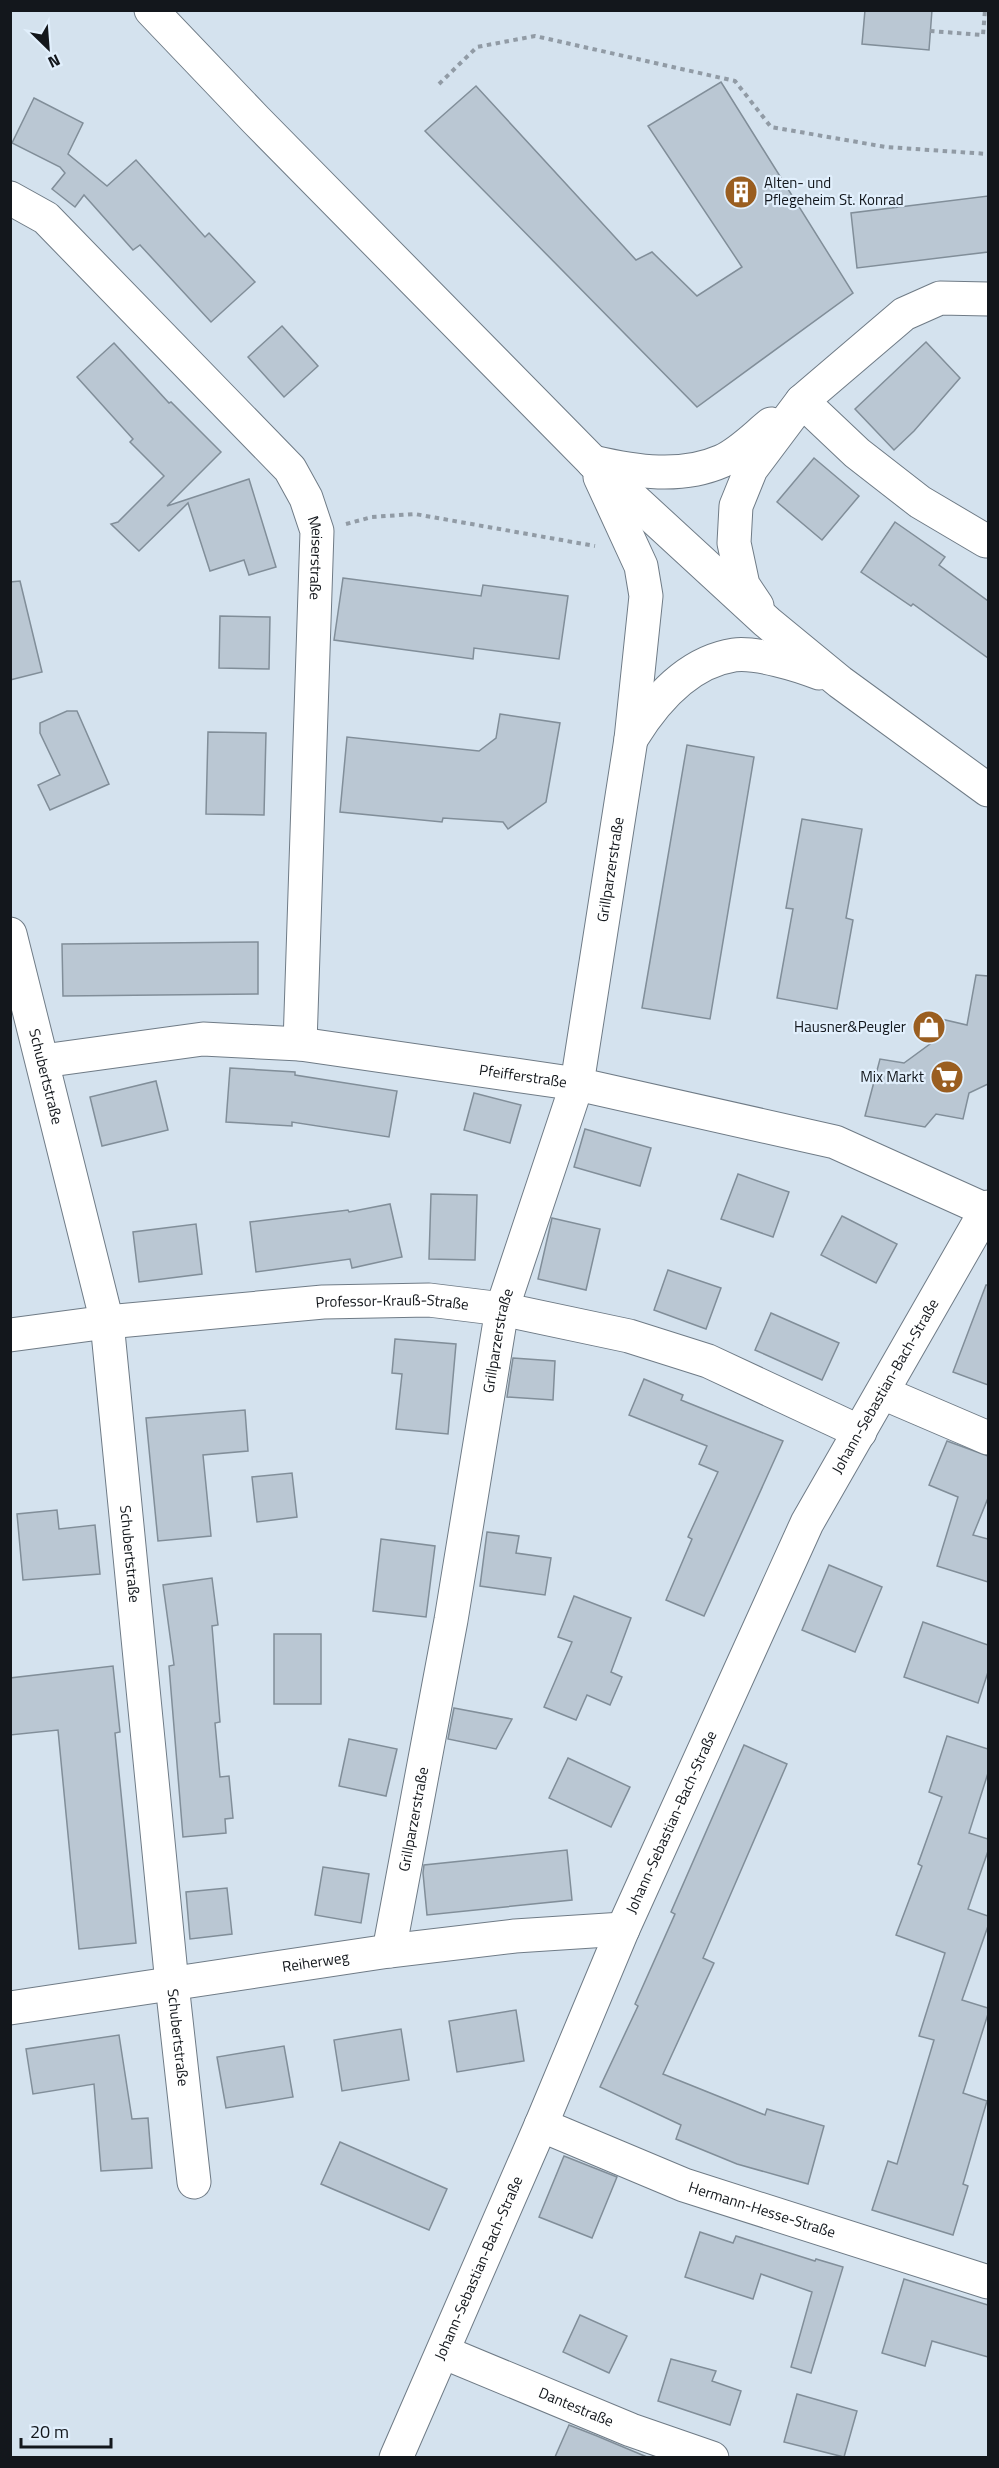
<svg xmlns="http://www.w3.org/2000/svg" width="999" height="2468" font-family="'Titillium Web',sans-serif">
<style>
.building{fill:#bac7d3;stroke:#818e99;stroke-width:1.5}
.lines{fill:none;stroke-linecap:round;stroke-linejoin:round}
.street-casing{stroke:#6f7b86;stroke-width:35}
.primary-casing{stroke:#6f7b86;stroke-width:35}
.path{stroke:#919ba5;stroke-width:4;stroke-dasharray:4.5 4.5;stroke-linecap:butt}
.street{stroke:#fff;stroke-width:33}
.primary{stroke:#fff;stroke-width:33}
.labels{text-anchor:middle;stroke-width:4.5;stroke-linejoin:round;paint-order:stroke}
.poi-label{font-size:15px;fill:#13171c;stroke:#e1effc;text-anchor:end}
.street-label{font-size:15px;fill:#13171c;stroke:#e1effc}
</style>
<rect width="100%" height="100%" fill="#d4e2ee"/>
<!-- building -->
<g class="building">
<polygon points="865,10 932,10 929,50 862,44"/>
<polygon points="721,82 853,293 697,407 425,131 476,86 636,260 652,252 697,296 742,267 648,126"/>
<polygon points="34,98 83,123 68,154 107,186 136,160 205,237 209,233 255,282 211,322 140,245 133,250 84,195 75,207 52,189 65,173 60,167 12,143"/>
<polygon points="988,196 988,252 857,268 851,213"/>
<polygon points="282,326 318,366 284,397 248,357"/>
<polygon points="926,342 960,378 914,431 894,450 855,409"/>
<polygon points="114,343 169,403 171,402 221,452 167,506 249,479 276,567 249,575 244,560 210,571 188,503 139,551 111,524 118,522 164,476 130,442 133,439 77,377"/>
<polygon points="814,458 859,496 822,540 777,502"/>
<polygon points="895,522 945,557 939,565 988,601 988,658 913,604 911,606 861,572"/>
<polygon points="343,578 481,596 483,585 568,596 559,659 474,648 473,659 334,640"/>
<polygon points="20,581 42,672 10,680 10,582"/>
<polygon points="220,616 270,617 269,669 219,668"/>
<polygon points="67,711 77,711 109,784 50,810 38,785 60,775 40,733 40,723"/>
<polygon points="500,714 560,723 546,802 508,829 503,822 443,818 442,822 340,812 347,737 479,751 496,738"/>
<polygon points="208,732 266,733 264,815 206,814"/>
<polygon points="687,745 754,757 710,1019 642,1008"/>
<polygon points="802,819 862,829 846,918 853,920 837,1009 777,998 793,909 786,908"/>
<polygon points="258,942 258,994 63,996 62,944"/>
<polygon points="976,975 988,976 988,1084 969,1093 963,1119 936,1114 925,1127 865,1116 880,1059 904,1063 934,1041 941,1019 967,1025"/>
<polygon points="230,1068 295,1072 295,1075 397,1091 389,1137 292,1122 292,1126 226,1122"/>
<polygon points="156,1081 168,1130 102,1146 90,1097"/>
<polygon points="474,1093 521,1105 510,1143 464,1130"/>
<polygon points="585,1129 651,1148 640,1186 574,1167"/>
<polygon points="738,1174 789,1192 773,1237 721,1219"/>
<polygon points="431,1194 477,1195 475,1260 429,1259"/>
<polygon points="390,1204 402,1257 352,1268 350,1259 256,1272 250,1222 348,1210 349,1212"/>
<polygon points="842,1216 897,1244 876,1283 821,1255"/>
<polygon points="552,1218 600,1229 586,1290 538,1279"/>
<polygon points="196,1224 202,1274 139,1282 133,1232"/>
<polygon points="668,1270 721,1288 706,1329 654,1310"/>
<polygon points="986,1285 988,1285 988,1385 953,1372"/>
<polygon points="771,1313 839,1343 822,1380 755,1350"/>
<polygon points="395,1339 456,1344 448,1434 396,1429 402,1374 392,1373"/>
<polygon points="513,1358 555,1361 553,1400 507,1397"/>
<polygon points="644,1379 683,1395 681,1400 783,1441 704,1616 666,1600 692,1539 688,1537 718,1472 699,1464 707,1446 629,1415"/>
<polygon points="245,1410 248,1451 203,1455 211,1536 158,1541 146,1418"/>
<polygon points="947,1441 988,1456 988,1498 973,1535 988,1539 988,1582 937,1566 958,1497 929,1485"/>
<polygon points="292,1473 297,1517 257,1522 252,1477"/>
<polygon points="57,1510 59,1529 95,1525 100,1574 23,1580 17,1514"/>
<polygon points="487,1532 519,1536 516,1553 551,1558 545,1595 480,1586"/>
<polygon points="381,1539 435,1546 426,1617 373,1611"/>
<polygon points="829,1565 882,1587 855,1652 802,1630"/>
<polygon points="212,1578 218,1625 212,1626 220,1722 215,1723 220,1777 229,1776 233,1818 225,1819 226,1833 183,1837 169,1666 174,1665 163,1585"/>
<polygon points="574,1596 631,1618 611,1672 622,1677 610,1705 587,1695 576,1720 544,1707 572,1642 558,1637"/>
<polygon points="923,1622 988,1645 988,1672 978,1703 904,1677"/>
<rect x="274" y="1634" width="47" height="70"/>
<polygon points="113,1666 120,1732 115,1733 136,1943 79,1949 58,1730 10,1735 10,1678"/>
<polygon points="454,1708 512,1719 496,1749 448,1739"/>
<polygon points="947,1736 988,1749 988,1773 969,1833 988,1839 988,1851 968,1909 988,1916 988,1926 962,2000 988,2008 988,2014 963,2093 987,2101 963,2184 968,2186 953,2235 872,2210 888,2161 897,2164 934,2040 919,2036 945,1953 896,1935 922,1866 918,1864 942,1797 929,1792"/>
<polygon points="349,1739 397,1749 386,1796 339,1786"/>
<polygon points="744,1745 787,1764 703,1958 714,1963 663,2074 765,2115 767,2109 824,2126 808,2184 737,2164 676,2139 681,2125 600,2087 638,2006 635,2004 675,1914 671,1912"/>
<polygon points="568,1758 630,1787 611,1827 549,1798"/>
<polygon points="567,1850 572,1900 427,1915 423,1873 424,1865"/>
<polygon points="323,1867 369,1874 361,1923 315,1915"/>
<polygon points="227,1888 232,1934 190,1939 186,1892"/>
<polygon points="516,2010 524,2061 457,2072 449,2021"/>
<polygon points="401,2029 409,2080 342,2091 334,2040"/>
<polygon points="119,2035 132,2119 148,2118 152,2168 101,2171 94,2084 33,2094 26,2049"/>
<polygon points="284,2046 293,2097 226,2108 217,2057"/>
<polygon points="340,2142 447,2189 429,2230 321,2184"/>
<polygon points="564,2156 617,2177 592,2238 539,2217"/>
<polygon points="700,2232 733,2243 736,2236 815,2261 816,2259 843,2267 811,2373 791,2367 812,2292 761,2274 753,2299 685,2277"/>
<polygon points="904,2279 988,2305 988,2357 932,2341 925,2366 882,2353"/>
<polygon points="580,2315 627,2336 609,2373 563,2352"/>
<polygon points="671,2359 716,2371 712,2381 741,2391 730,2425 658,2401"/>
<polygon points="797,2394 857,2411 844,2457 784,2442"/>
<polygon points="569,2425 597,2436 647,2457 555,2457"/>
</g>
<g class="lines">
<!-- street casing -->
<g class="street-casing">
<g id="street">
<path id="s1" d="M 10,198 L 46,218 L 290,469 L 306,498 L 317,531 L 300,1044"/>
<polyline points="986,541 920,502 857,453 802,401 904,314 940,298 988,299"/>
<path id="s2" d="M 10,934 L 107,1322 L 172,1984 L 194,2182"/>
<path id="s3" d="M 43,1061 L 203,1039 L 300,1044 L 577,1084 L 835,1142 L 986,1210"/>
<path id="s4" d="M 10,1335 L 107,1322 L 323,1302 L 429,1300 L 502,1309 L 629,1336 L 708,1361 L 860,1432"/>
<polyline points="883,1393 988,1438"/>
<path id="s5" d="M 389,1951 L 451,1620 L 502,1309 L 577,1084 L 631,739"/>
<path id="s6" d="M 10,2008 L 389,1951 L 515,1936 L 623,1929"/>
<path id="s7" d="M 541,2125 L 684,2185 L 988,2282"/>
<path id="s8" d="M 443,2352 L 631,2430 L 712,2458"/>
<path id="s9" d="M 396,2458 L 541,2125 L 623,1929 L 807,1523 L 988,1207"/>
</g>
</g>
<!-- primary casing -->
<g class="primary-casing">
<g id="primary">
<polyline points="151,10 256,120 593,462 767,622 840,682 988,790"/>
<path d="M 593,462 C 636,472 681,479 722,461 C 740,453 756,436 771,424"/>
<polyline points="600,477 641,566 646,596 631,739"/>
<polyline points="757,606 743,585 734,543 736,506 751,469 802,401"/>
<path d="M 633,736 C 656,699 689,662 734,655 C 756,652 799,665 819,673"/>
</g>
</g>
<!-- path -->
<g class="path">
<polyline points="930,31 983,35 985,10"/>
<polyline points="439,84 477,47 535,36 735,81 771,127 886,147 988,154"/>
<polyline points="346,524 372,517 415,514 595,546"/>
</g>
<!-- street -->
<use href="#street" class="street"/>
<!-- primary -->
<use href="#primary" class="primary"/>
</g>
<!-- icons -->
<defs>
<g id="building-disc" transform="scale(1.725)"><circle r="9.5" fill="#9a5e20" stroke="#e1effc"/><path d="M-4-6H4V6H1V3H-1V6H-4ZM-2.5-4.3h1.7v1.8h-1.7ZM.8-4.3h1.7v1.8H.8ZM-2.5-1h1.7V.8h-1.7ZM.8-1h1.7V.8H.8Z" fill="#fff"/></g>
<g id="shop-disc" transform="scale(1.725)"><circle r="9.5" fill="#9a5e20" stroke="#e1effc"/><path d="M-5-2.5h2.3a2.7 3.5 0 0 1 5.4 0H5L5.5 6h-11ZM-1.5-2.5h3a1.5 2.3 0 0 0-3 0Z" fill="#fff"/></g>
<g id="supermarket-disc" transform="scale(1.725)"><circle r="9.5" fill="#9a5e20" stroke="#e1effc"/><path d="M-6-5.5h2.5l.6 2H6L4.5 2H-2.5L-4.4-4H-6ZM-1.5 3.2a1.3 1.3 0 1 0 .1 0ZM3 3.2a1.3 1.3 0 1 0 .1 0Z" fill="#fff"/></g>
</defs>
<g fill-rule="evenodd">
<use href="#building-disc" x="741" y="192"/>
<use href="#shop-disc" x="929" y="1027"/>
<use href="#supermarket-disc" x="947" y="1077"/>
</g>
<g class="labels">
<!-- poi labels -->
<g class="poi-label">
<text x="764" y="188" text-anchor="start">Alten- und<tspan x="764" dy="17">Pflegeheim St. Konrad</tspan></text>
<text x="906" y="1032">Hausner&amp;Peugler</text>
<text x="924" y="1082">Mix Markt</text>
</g>
<!-- street labels -->
<g class="street-label">
<text dy="5" stroke="none"><textPath href="#s1" startOffset="486">Meiserstraße</textPath></text>
<text dy="5" stroke="none"><textPath href="#s5" startOffset="1106">Grillparzerstraße</textPath></text>
<text dy="5" stroke="none"><textPath href="#s2" startOffset="147">Schubertstraße</textPath></text>
<text dy="5" stroke="none"><textPath href="#s3" startOffset="484">Pfeifferstraße</textPath></text>
<text dy="5" stroke="none"><textPath href="#s4" startOffset="384">Professor-Krauß-Straße</textPath></text>
<text dy="5" stroke="none"><textPath href="#s5" startOffset="620">Grillparzerstraße</textPath></text>
<text dy="5" stroke="none"><textPath href="#s9" startOffset="1179">Johann-Sebastian-Bach-Straße</textPath></text>
<text dy="5" stroke="none"><textPath href="#s2" startOffset="633">Schubertstraße</textPath></text>
<text dy="5" stroke="none"><textPath href="#s5" startOffset="134">Grillparzerstraße</textPath></text>
<text dy="5" stroke="none"><textPath href="#s9" startOffset="693">Johann-Sebastian-Bach-Straße</textPath></text>
<text dy="5" stroke="none"><textPath href="#s6" startOffset="309">Reiherweg</textPath></text>
<text dy="5" stroke="none"><textPath href="#s2" startOffset="1119">Schubertstraße</textPath></text>
<text dy="5" stroke="none"><textPath href="#s7" startOffset="237">Hermann-Hesse-Straße</textPath></text>
<text dy="5" stroke="none"><textPath href="#s9" startOffset="207">Johann-Sebastian-Bach-Straße</textPath></text>
<text dy="5" stroke="none"><textPath href="#s8" startOffset="144">Dantestraße</textPath></text>
</g>
</g>
<!-- border -->
<rect width="999" height="2468" fill="none" stroke="#13171c" stroke-width="24"/>
<!-- north arrow -->
<g transform="translate(48 48) rotate(155)" stroke="#e1effc" stroke-width="4.5" paint-order="stroke">
<path d="M0-4.5L10 22L0 15L-10 22Z" fill="#13171c"/>
<text y="-9" font-size="16" font-weight="bold" text-anchor="middle" fill="#13171c">N</text>
</g>
<!-- scale -->
<path d="M21 2438v9h90v-9" fill="none" stroke="#13171c" stroke-width="3"/>
<text x="30" y="2438" font-size="18" fill="#13171c" stroke="#e1effc" stroke-width="4.5" paint-order="stroke">20 m</text>
</svg>
